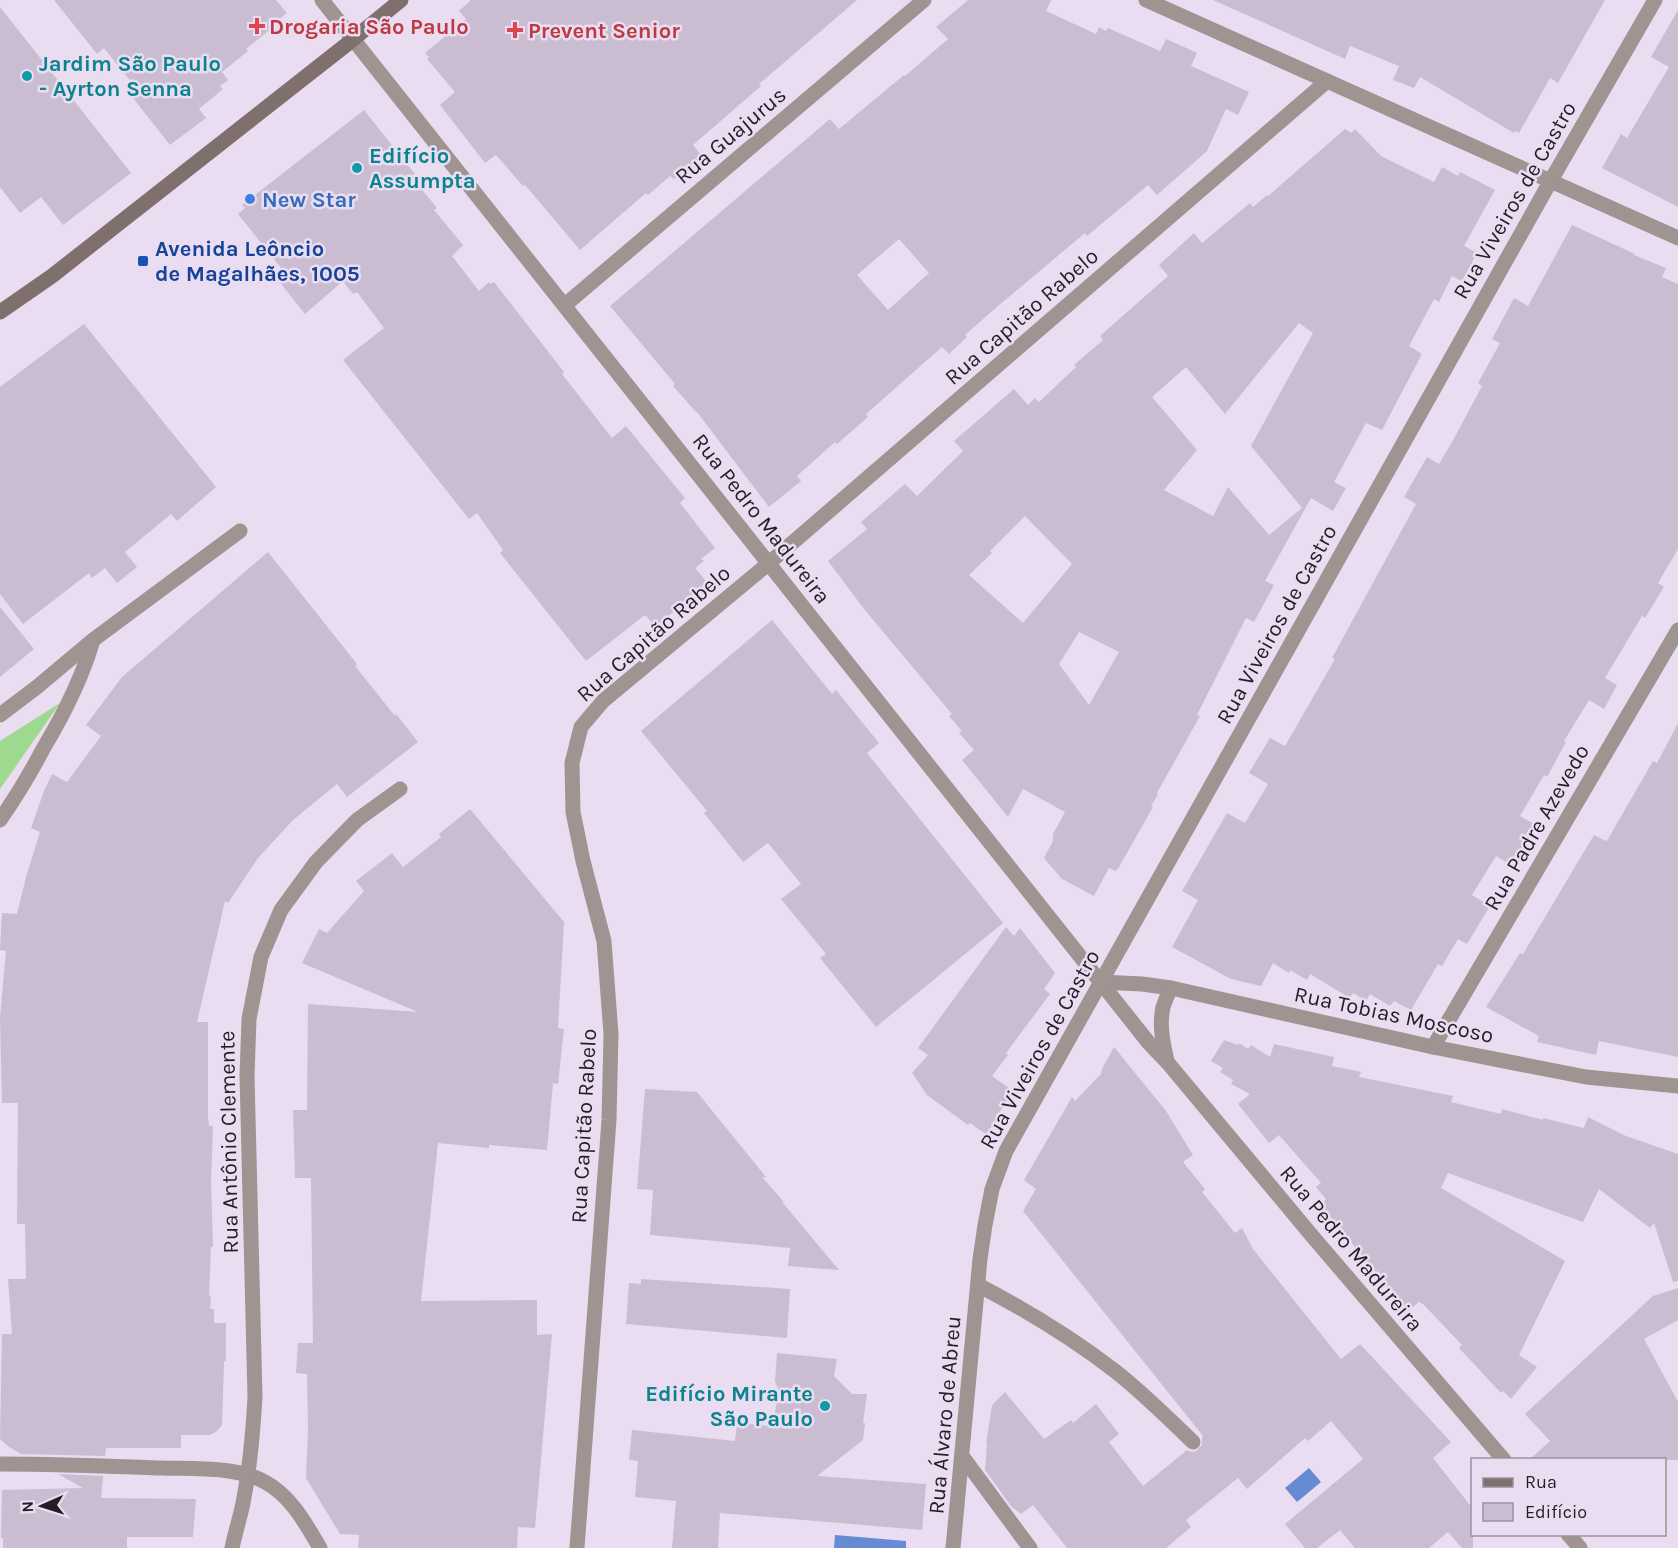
<svg xmlns="http://www.w3.org/2000/svg" width="1678" height="1548" font-family="Karla,sans-serif">
<style>
.green{fill:#9dda8f}
.water{fill:#668ad4}
.building{fill:#cabdd1;fill-rule:evenodd}
.lines{fill:none;stroke-linecap:round;stroke-linejoin:round}
.street{stroke:#a09493;stroke-width:15}
.secondary{stroke:#7f6f6d;stroke-width:15}
.health-dot{fill:#e0444e;stroke:#eaddf1;stroke-width:2}
.culture-dot{fill:#0f9aa8;stroke:#eaddf1;stroke-width:2}
.shop-dot{fill:#3f7fe0;stroke:#eaddf1;stroke-width:2}
.transit-dot{fill:#1a4fb4;stroke:#eaddf1;stroke-width:2}
.labels{text-anchor:middle;stroke-width:5;stroke-linejoin:round;paint-order:stroke}
.health-label{font-size:22px;font-weight:bold;fill:#be3a42;stroke:#eaddf1;text-anchor:start}
.culture-label{font-size:22px;font-weight:bold;fill:#0d838f;stroke:#eaddf1;text-anchor:start}
.street-label{font-size:22px;fill:#231e25;stroke:#eaddf1}
.shop-label{font-size:22px;font-weight:bold;fill:#366cbe;stroke:#eaddf1;text-anchor:start}
.transit-label{font-size:22px;font-weight:bold;fill:#164399;stroke:#eaddf1;text-anchor:start}
</style>
<rect width="100%" height="100%" fill="#eaddf1"/>
<!-- green -->
<polygon class="green" points="60,703 0,789 0,741"/>
<!-- water -->
<g class="water">
<polygon points="1309,1468 1321,1482 1297,1502 1285,1488"/>
<polygon points="835,1535 906,1541 906,1548 834,1548"/>
</g>
<!-- building -->
<g class="building">
<polygon points="54,0 276,0 287,13 279,19 281,21 246,49 248,51 222,72 228,80 220,86 223,89 199,109 206,118 170,145 129,93 136,88 104,48 97,54"/>
<polygon points="471,0 857,0 759,84 761,86 693,145 702,156 674,179 670,176 648,195 646,193 580,250 525,185 523,186 496,155 485,163 440,105 455,92 427,59 429,57 425,53 466,19 459,11"/>
<path d="M 968,0 L 1051,0 L 1046,11 L 1096,34 L 1099,27 L 1106,31 L 1108,28 L 1160,51 L 1166,39 L 1182,46 L 1197,53 L 1191,66 L 1249,92 L 1238,115 L 1226,109 L 1207,151 L 1157,195 L 1148,185 L 1087,236 L 1085,233 L 998,306 L 965,335 L 967,337 L 949,354 L 942,347 L 866,414 L 868,417 L 837,444 L 835,442 L 797,476 L 801,481 L 769,507 L 697,412 L 696,412 L 673,386 L 675,384 L 610,306 L 830,119 L 839,129 L 904,75 L 905,76 L 948,39 L 936,27 ZM 899,239 L 929,273 L 888,310 L 857,275 Z"/>
<polygon points="1213,0 1605,0 1558,83 1550,78 1519,133 1515,131 1514,133 1420,77 1414,88 1393,80 1399,66 1350,46 1345,59"/>
<polygon points="0,7 131,173 63,225 41,197 20,213 0,187"/>
<polygon points="1678,10 1678,207 1602,168 1621,134 1627,138 1669,67 1651,57"/>
<polygon points="364,110 415,174 411,176 437,208 434,210 463,245 452,256 479,291 489,282 491,284 494,282 564,372 562,374 612,438 626,426 685,498 680,503 715,548 701,559 704,561 695,568 707,582 698,590 656,627 645,615 586,661 500,553 503,550 477,513 469,519 343,360 384,328 357,292 353,294 343,281 305,314 274,275 282,269 238,214 245,208 242,205"/>
<path d="M 1345,129 L 1351,133 L 1355,129 L 1381,156 L 1434,182 L 1442,167 L 1458,176 L 1460,172 L 1495,190 L 1464,246 L 1477,253 L 1462,281 L 1452,276 L 1439,302 L 1434,299 L 1409,346 L 1422,354 L 1382,430 L 1366,423 L 1334,482 L 1346,488 L 1333,511 L 1311,498 L 1265,581 L 1274,585 L 1254,622 L 1246,618 L 1197,715 L 1200,716 L 1157,793 L 1158,794 L 1151,806 L 1153,807 L 1119,867 L 1116,871 L 1109,868 L 1094,896 L 1062,879 L 1044,858 L 1053,841 L 1053,834 L 1065,812 L 1023,789 L 1008,817 L 962,760 L 974,750 L 959,733 L 962,731 L 949,716 L 952,714 L 864,609 L 828,561 L 867,529 L 861,522 L 905,484 L 917,496 L 963,451 L 954,441 L 1014,389 L 1028,405 L 1035,398 L 1039,402 L 1076,367 L 1074,365 L 1103,340 L 1100,336 L 1168,276 L 1159,265 L 1194,233 L 1202,243 L 1250,203 L 1253,207 L 1267,195 L 1268,196 ZM 1299,323 L 1313,333 L 1251,446 L 1302,508 L 1269,535 L 1228,487 L 1213,516 L 1164,490 L 1197,450 L 1152,397 L 1186,367 L 1225,414 ZM 1025,516 L 1072,564 L 1023,623 L 969,575 L 992,553 L 990,551 ZM 1079,632 L 1119,652 L 1089,705 L 1059,664 Z"/>
<polygon points="1572,225 1635,254 1634,255 1666,268 1662,277 1678,284 1678,549 1658,583 1664,587 1645,618 1642,616 1605,678 1617,685 1604,709 1589,700 1564,741 1566,742 1547,777 1544,775 1520,816 1536,825 1511,865 1496,856 1472,895 1490,906 1467,944 1458,939 1442,966 1438,964 1411,1010 1394,1001 1390,1006 1370,994 1366,1001 1353,993 1350,998 1310,974 1307,980 1290,970 1289,973 1273,963 1261,986 1231,979 1172,947 1198,900 1182,891 1227,813 1245,823 1268,784 1249,773 1270,738 1285,746 1335,659 1332,658 1416,504 1404,497 1427,457 1439,464 1451,444 1482,386 1478,383 1500,343 1492,339 1514,298 1528,306"/>
<polygon points="84,324 216,487 177,521 171,514 125,552 137,567 117,583 105,568 92,578 89,573 23,624 0,594 0,387"/>
<polygon points="268,552 357,664 355,666 395,716 396,714 418,742 347,797 337,784 293,820 258,858 228,903 225,901 197,1022 208,1022 208,1116 209,1126 213,1126 211,1182 213,1247 211,1247 209,1296 211,1296 210,1309 214,1309 214,1323 226,1323 226,1361 224,1361 222,1425 217,1431 210,1435 181,1435 181,1448 106,1448 105,1456 21,1454 9,1447 0,1439 2,1334 12,1334 8,1279 26,1279 25,1224 17,1224 18,1103 2,1103 0,1018 6,951 0,950 2,913 17,914 26,877 40,832 31,828 44,791 52,774 67,782 101,736 86,725 122,677"/>
<polygon points="0,607 34,649 0,677"/>
<polygon points="772,620 832,694 836,690 879,743 867,753 1003,923 876,1027 820,958 826,954 781,899 801,884 768,843 743,862 704,813 707,811 641,731"/>
<polygon points="1678,723 1678,1057 1599,1041 1596,1055 1537,1042 1539,1036 1486,1007 1520,953 1523,954 1594,835 1606,841 1608,839 1653,761 1657,763"/>
<polygon points="470,809 564,922 558,1028 564,1029 558,1084 553,1083 547,1150 489,1145 489,1148 438,1143 421,1301 537,1300 537,1335 552,1334 535,1528 518,1527 517,1548 358,1548 359,1535 340,1534 306,1478 308,1430 307,1374 296,1373 298,1343 313,1343 311,1178 295,1178 293,1110 307,1110 308,1004 418,1012 302,963 319,929 327,933 364,891 356,881 392,853 403,867 441,837 439,834"/>
<polygon points="1006,927 1014,936 1020,928 1055,973 1044,989 1050,994 1006,1053 1008,1055 992,1076 1012,1090 987,1135 970,1123 968,1125 927,1095 912,1073 928,1055 918,1048"/>
<polygon points="1224,1040 1238,1045 1239,1043 1248,1049 1251,1045 1270,1057 1274,1044 1334,1057 1332,1066 1361,1072 1359,1077 1453,1096 1451,1102 1501,1114 1502,1109 1543,1120 1543,1118 1584,1128 1588,1117 1626,1136 1678,1154 1678,1281 1673,1282 1654,1223 1650,1228 1599,1189 1583,1222 1448,1173 1441,1188 1565,1261 1519,1355 1537,1367 1511,1399 1503,1391 1501,1393 1459,1348 1462,1345 1424,1305 1419,1302 1408,1311 1320,1205 1326,1199 1316,1187 1321,1183 1279,1135 1269,1143 1238,1104 1250,1094 1231,1084 1233,1080 1220,1072 1223,1068 1211,1061"/>
<polygon points="1114,1047 1166,1111 1193,1155 1183,1162 1205,1189 1202,1192 1235,1233 1242,1228 1253,1249 1341,1359 1360,1344 1451,1442 1433,1458 1473,1509 1473,1548 1462,1548 1448,1532 1429,1548 1355,1548 1340,1530 1317,1548 1305,1548 1285,1524 1363,1459 1331,1421 1308,1441 1305,1438 1247,1489 1238,1478 1186,1520 1191,1527 1166,1548 1067,1548 1033,1505 1021,1514 1011,1506 985,1470 987,1445 986,1444 992,1405 1005,1392 1044,1439 1071,1420 1073,1423 1096,1404 1119,1434 1109,1442 1143,1486 1187,1450 1191,1452 1196,1451 1202,1445 1202,1438 1203,1436 1023,1211 1036,1189 1024,1180 1072,1097 1075,1101 1101,1074 1102,1069"/>
<polygon points="645,1089 697,1092 766,1177 762,1177 784,1202 782,1202 839,1270 788,1266 790,1248 650,1235 653,1190 637,1189"/>
<polygon points="641,1279 790,1289 787,1338 626,1324 629,1283 641,1284"/>
<polygon points="1678,1288 1678,1320 1644,1339 1678,1402 1678,1460 1529,1460 1550,1441 1525,1414 1653,1296"/>
<polygon points="777,1353 837,1359 834,1376 852,1394 867,1394 863,1423 865,1423 863,1440 817,1476 926,1484 922,1530 720,1513 718,1548 672,1548 676,1501 635,1497 638,1461 629,1460 632,1430 735,1441 737,1423 772,1426 779,1392 775,1381"/>
<polygon points="58,1474 103,1476 101,1498 196,1499 193,1537 127,1537 127,1548 3,1548 3,1538 1,1538 2,1490 83,1488"/>
</g>
<g class="lines">
<!-- street -->
<g class="street">
<polyline points="322,0 1148,1042 1168,1063 1313,1237 1504,1460"/>
<polyline points="1146,0 1678,238"/>
<polyline points="565,305 924,0"/>
<polyline points="0,715 37,687 93,640 240,531"/>
<path d="M 0,820 C 16,797 30,774 43,749 C 64,714 82,679 93,640"/>
<polyline points="1101,982 1142,984 1171,988 1433,1047 1586,1077 1678,1086"/>
<polyline points="1433,1047 1678,630"/>
<path d="M 1167,1061 C 1163,1043 1159,1025 1163,1007 C 1165,1001 1168,994 1171,988"/>
<path d="M 978,1285 C 1026,1310 1072,1338 1115,1371 C 1143,1393 1168,1418 1193,1442"/>
<polyline points="962,1456 1030,1548"/>
<path d="M 0,1464 C 54,1464 107,1466 161,1468 C 193,1469 236,1466 265,1482 C 291,1496 306,1524 320,1548"/>
<polyline points="1568,1534 1580,1548"/>
<path d="M 232,1548 C 235,1533 240,1518 243,1503 C 250,1468 253,1432 255,1397 L 247,1076 L 249,1019 L 261,957 L 281,910 L 316,862 L 357,820 L 400,789"/>
<polyline points="577,1548 609,1120 611,1034 604,941 583,861 573,812 572,763 581,727 603,701 769,563 1327,81"/>
<polyline points="953,1548 980,1259 985,1225 992,1189 1006,1151 1550,182 1655,0"/>
</g>
<!-- secondary -->
<polyline class="secondary" points="0,312 52,276 346,45 401,0"/>
</g>
<!-- markers -->
<g class="health-dot">
<path d="M254 17h6v6h6v6h-6v6h-6v-6h-6v-6h6z"/>
<path d="M512 21h6v6h6v6h-6v6h-6v-6h-6v-6h6z"/>
</g>
<g class="culture-dot">
<circle cx="27" cy="76" r="6"/>
<circle cx="357" cy="168" r="6"/>
<circle cx="825" cy="1406" r="6"/>
</g>
<circle class="shop-dot" cx="250" cy="199" r="6"/>
<rect class="transit-dot" x="137" y="255" width="12" height="12" rx="3"/>
<g class="labels">
<!-- health labels -->
<g class="health-label">
<text x="269" y="34">Drogaria São Paulo</text>
<text x="528" y="38">Prevent Senior</text>
</g>
<!-- culture labels -->
<g class="culture-label">
<text x="39" y="71">Jardim São Paulo<tspan x="39" dy="25">- Ayrton Senna</tspan></text>
<text x="369" y="163">Edifício<tspan x="369" dy="25">Assumpta</tspan></text>
<text x="813" y="1401" text-anchor="end">Edifício Mirante<tspan x="813" dy="25">São Paulo</tspan></text>
</g>
<!-- street labels -->
<g class="street-label">
<text transform="translate(730 135) rotate(-40)" y="8">Rua Guajurus</text>
<text transform="translate(1514 200) rotate(-60)" y="8">Rua Viveiros de Castro</text>
<text transform="translate(1021 316) rotate(-41)" y="8">Rua Capitão Rabelo</text>
<text transform="translate(762 518) rotate(52)" y="8">Rua Pedro Madureira</text>
<text transform="translate(1276 624) rotate(-61)" y="8">Rua Viveiros de Castro</text>
<text transform="translate(653 633) rotate(-41)" y="8">Rua Capitão Rabelo</text>
<text transform="translate(1536 827) rotate(-60)" y="8">Rua Padre Azevedo</text>
<text transform="translate(1394 1014) rotate(12)" y="8">Rua Tobias Moscoso</text>
<text transform="translate(1039 1049) rotate(-61)" y="8">Rua Viveiros de Castro</text>
<text transform="translate(583 1126) rotate(-87)" y="8">Rua Capitão Rabelo</text>
<text transform="translate(228 1142) rotate(-91)" y="8">Rua Antônio Clemente</text>
<text transform="translate(1352 1248) rotate(50)" y="8">Rua Pedro Madureira</text>
<text transform="translate(944 1415) rotate(-85)" y="8">Rua Álvaro de Abreu</text>
</g>
<!-- shop labels -->
<g class="shop-label">
<text x="262" y="207">New Star</text>
</g>
<!-- transit labels -->
<g class="transit-label">
<text x="155" y="256">Avenida Leôncio<tspan x="155" dy="25">de Magalhães, 1005</tspan></text>
</g>
</g>
<!-- legend -->
<rect x="1471" y="1458" width="195" height="78" fill="#eaddf1" stroke="#9a919f" stroke-width="1.5"/>
<rect x="1483" y="1478" width="30" height="9" fill="#7f6f6d" stroke="#9a919f" stroke-width="1.5"/>
<text x="1525" y="1488" font-size="18" fill="#231e25">Rua</text>
<rect x="1483" y="1503" width="30" height="18" fill="#cabdd1" stroke="#9a919f" stroke-width="1.5"/>
<text x="1525" y="1518" font-size="18" fill="#231e25">Edifício</text>
<!-- north arrow -->
<g transform="translate(42 1506) rotate(267)" stroke="#eaddf1" stroke-width="4.5" paint-order="stroke">
<path d="M0-4.5L10 22L0 15L-10 22Z" fill="#231e25"/>
<text y="-9" font-size="16" font-weight="bold" text-anchor="middle" fill="#231e25">N</text>
</g>
</svg>
